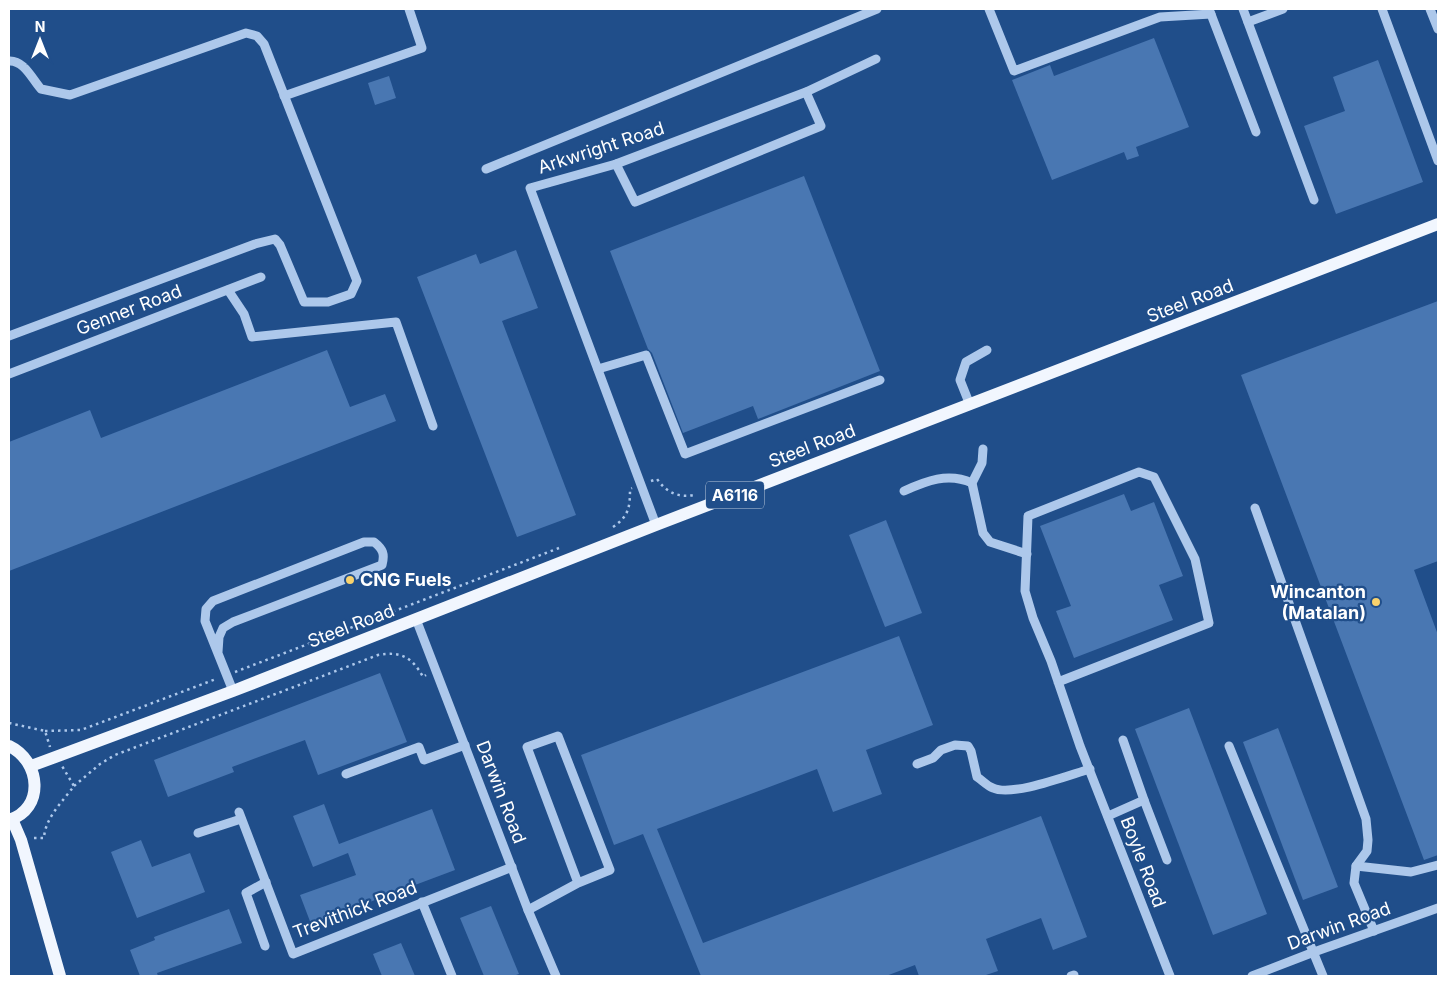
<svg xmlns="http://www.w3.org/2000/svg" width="1447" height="985" font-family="Inter,sans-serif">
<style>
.building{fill:#4977b2}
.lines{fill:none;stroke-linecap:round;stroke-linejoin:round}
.path{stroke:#adc8eb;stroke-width:2.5;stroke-dasharray:2.5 4;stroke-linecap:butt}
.minor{stroke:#adc8eb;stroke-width:9}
.major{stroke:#f1f6fe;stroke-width:12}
.poi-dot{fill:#f8d26d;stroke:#204e8a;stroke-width:2}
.labels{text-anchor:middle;stroke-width:4.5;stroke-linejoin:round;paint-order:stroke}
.shield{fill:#204e8a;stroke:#bccadc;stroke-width:1}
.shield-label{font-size:16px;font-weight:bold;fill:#fff}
.street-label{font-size:18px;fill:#fff;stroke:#204e8a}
.poi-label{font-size:18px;font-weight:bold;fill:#fff;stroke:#204e8a;text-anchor:start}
</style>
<rect width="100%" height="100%" fill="#204e8a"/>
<!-- building -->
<g class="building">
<polygon points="1154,38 1189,127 1136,147 1139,156 1127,160 1124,152 1052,180 1012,80 1050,65 1054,76"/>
<polygon points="1378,60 1423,182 1336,214 1304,126 1345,111 1333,77"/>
<polygon points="389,76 396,98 375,105 368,83"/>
<polygon points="804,176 880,371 758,419 753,406 683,433 652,353 648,349 610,251"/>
<polygon points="516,250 538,308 502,321 576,515 517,537 417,277 476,254 480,264"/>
<polygon points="1438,301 1438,561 1414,570 1438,635 1438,855 1424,860 1241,375"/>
<polygon points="327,350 350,407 385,394 396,421 9,571 9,442 90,410 101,438"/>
<polygon points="1124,494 1131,511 1154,502 1183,576 1159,585 1173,620 1074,658 1056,611 1071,606 1040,526"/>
<polygon points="886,520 922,613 885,627 849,535"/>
<polygon points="899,636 933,725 866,750 882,794 833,812 817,769 657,829 703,943 1041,816 1087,937 1053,950 1041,918 986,939 998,971 983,976 919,976 915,965 886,976 701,976 643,834 614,845 581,755"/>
<polygon points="380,673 407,742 318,775 305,740 232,767 234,772 168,797 154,760"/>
<polygon points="1189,708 1267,914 1213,935 1135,729"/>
<polygon points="1278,728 1338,887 1303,900 1243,742"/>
<polygon points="324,804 339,844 432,809 455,870 311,924 300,895 356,875 348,853 313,867 293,816"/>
<polygon points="141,840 152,867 190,853 205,892 137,918 111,852"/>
<polygon points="491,906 519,974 513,976 484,976 460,918"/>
<polygon points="229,909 242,943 157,973 158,976 140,976 130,950 155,940 154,937"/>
<polygon points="401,943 415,976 382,976 373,954"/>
</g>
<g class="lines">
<!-- path -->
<g class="path">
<path d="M 651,481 L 657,479 C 666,492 678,498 694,495"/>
<path d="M 613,527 C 629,516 630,507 630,489 L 632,488"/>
<polyline points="235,672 559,548"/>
<polyline points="9,723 45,731 50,747"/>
<polyline points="45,731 81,730 216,679"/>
<path d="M 74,786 L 100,764 L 115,755 L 378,655 C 401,651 412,657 423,677 L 426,675"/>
<path d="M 34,838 L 44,838 C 45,818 63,801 74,786 L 62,766"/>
</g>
<!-- minor -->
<g class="minor">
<polyline points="989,9 1014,71 1160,17 1211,14"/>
<polyline points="1209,9 1256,132"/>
<polyline points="1243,9 1314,200"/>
<polyline points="1382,9 1438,161"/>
<polyline points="1430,9 1438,29"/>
<polyline points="1248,22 1283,9"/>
<path d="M 9,61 C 24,60 32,79 41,89 L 70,95 L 246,33 L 257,36 L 264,44 L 357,281 L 351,294 L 328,302 L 304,302 L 280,245 L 275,239 L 255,244 L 9,336"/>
<polyline points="284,96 422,48 409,9"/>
<polyline points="616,164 635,202 821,126 806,92"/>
<polyline points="486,169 877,9"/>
<polyline points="228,290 244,314 252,337 396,322 433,426"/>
<polyline points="598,369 646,355 685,454 880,380"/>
<polyline points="9,374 261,277"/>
<polyline points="970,405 960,380 966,362 987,350"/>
<polyline points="983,449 982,463 972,483 983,533 990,542 1027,554"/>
<path d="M 904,491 C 926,481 948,472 972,483"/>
<polyline points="1255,508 1366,819 1368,840 1367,851 1356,866 1354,883 1374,931"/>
<polyline points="656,525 530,188 616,164 806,92 876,59"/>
<polyline points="416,619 528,910 556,976"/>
<path d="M 218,652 L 219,637 L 223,628 L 233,622 L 382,565 C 385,554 383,549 374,542 L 364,542 L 213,601 L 206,609 L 205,621 L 233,691"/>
<polyline points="1058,682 1209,623 1195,559 1154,477 1139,472 1028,516 1025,591 1033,618 1051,661 1080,746 1170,976"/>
<polyline points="1229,746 1323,976"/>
<path d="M 917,764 L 933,758 L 941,750 L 955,745 L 968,746 L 971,751 L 977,777 C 982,780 987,786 993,788 C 1012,797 1069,775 1090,769"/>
<polyline points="346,774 419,747 424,760 465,745"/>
<polyline points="1144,800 1167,860"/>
<polyline points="239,812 293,954 512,867"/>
<polyline points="1108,816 1144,800 1123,740"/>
<polyline points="198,833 241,819"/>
<polyline points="1356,866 1411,872 1438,865"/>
<polyline points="422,902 452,976"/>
<polyline points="528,910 578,883 527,747 558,736 610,870 578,883"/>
<polyline points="265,946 246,893 266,882"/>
<polyline points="1071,976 1074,975"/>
<polyline points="1252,976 1314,952 1438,908"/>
</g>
<!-- major -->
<g class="major">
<path d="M 9,746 C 41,761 45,809 9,820"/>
<polyline points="31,766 233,691 656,525 1438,224"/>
<polyline points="12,819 21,840 60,976"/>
</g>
</g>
<!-- markers -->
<g class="poi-dot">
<circle cx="350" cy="580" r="5"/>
<circle cx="1376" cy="602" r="5"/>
</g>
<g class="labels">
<!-- shield labels -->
<rect class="shield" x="706" y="481.5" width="58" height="27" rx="4"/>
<g class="shield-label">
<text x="735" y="501">A6116</text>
</g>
<!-- street labels -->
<g class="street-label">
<text transform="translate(601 148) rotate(-18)" y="6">Arkwright Road</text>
<text transform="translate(1190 301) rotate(-21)" y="6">Steel Road</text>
<text transform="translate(129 310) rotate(-21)" y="6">Genner Road</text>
<text transform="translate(812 446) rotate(-21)" y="6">Steel Road</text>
<text transform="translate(351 626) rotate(-21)" y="6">Steel Road</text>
<text transform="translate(501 792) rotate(69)" y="6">Darwin Road</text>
<text transform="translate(1143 862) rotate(69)" y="6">Boyle Road</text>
<text transform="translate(355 910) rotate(-21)" y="6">Trevithick Road</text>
<text transform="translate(1339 926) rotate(-20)" y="6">Darwin Road</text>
</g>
<!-- poi labels -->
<g class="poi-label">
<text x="360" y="586">CNG Fuels</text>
<text x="1366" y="598" text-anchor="end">Wincanton<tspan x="1366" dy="21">(Matalan)</tspan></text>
</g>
</g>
<!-- border -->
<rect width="1447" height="985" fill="none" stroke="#ffffff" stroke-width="20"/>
<!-- north arrow -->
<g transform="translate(40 40)" stroke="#204e8a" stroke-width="4" paint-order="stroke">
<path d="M0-4L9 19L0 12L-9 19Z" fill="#ffffff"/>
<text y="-8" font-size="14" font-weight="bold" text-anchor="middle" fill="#ffffff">N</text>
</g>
</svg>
